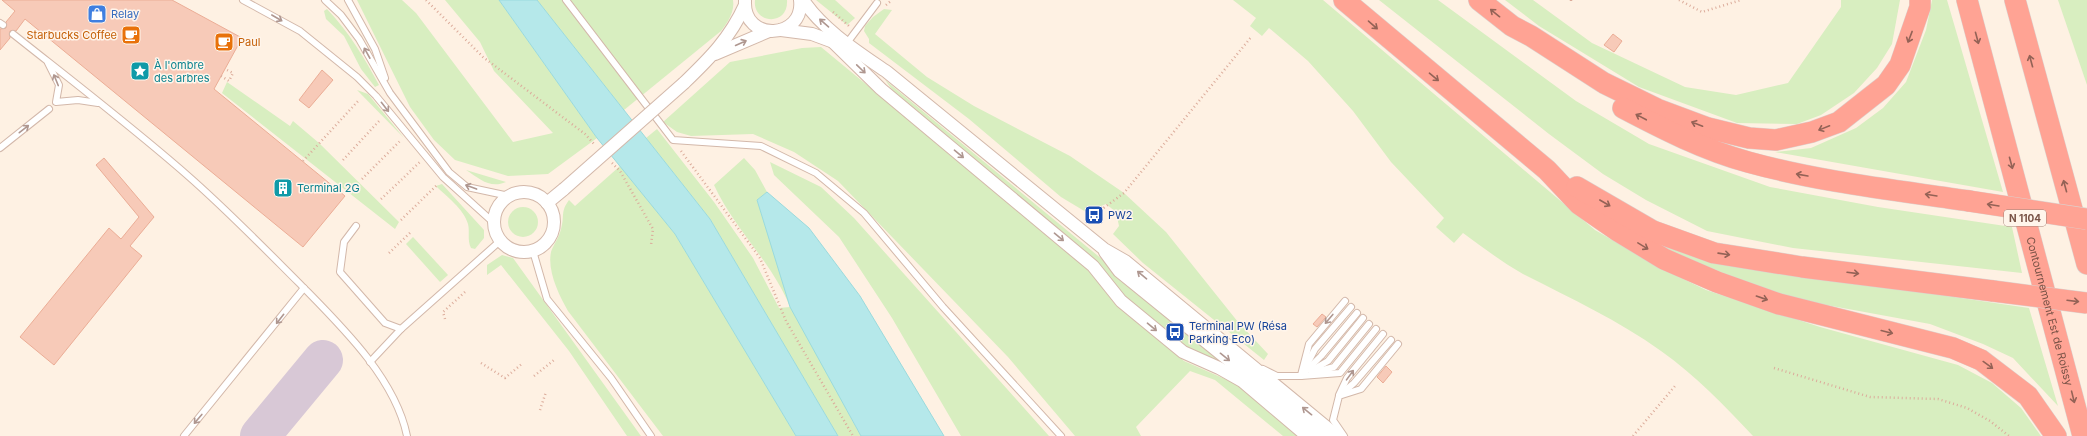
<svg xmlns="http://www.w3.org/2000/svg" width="2087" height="436" font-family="Inter,sans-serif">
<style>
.green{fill:#d8eec0}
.water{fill:#b5e8ea;stroke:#9adadd}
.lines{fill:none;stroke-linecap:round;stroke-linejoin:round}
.taxiway{stroke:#d8c8d6;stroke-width:40}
.building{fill:#f7cab8;stroke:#ebad96}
.lane-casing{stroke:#d3b8aa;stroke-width:8}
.street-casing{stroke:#d3b8aa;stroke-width:14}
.highway-casing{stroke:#dcd2cf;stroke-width:22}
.path{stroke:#dcac9b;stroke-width:2.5;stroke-dasharray:1 3;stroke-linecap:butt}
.lane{stroke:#fff;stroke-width:6}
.street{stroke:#fff;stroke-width:12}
.highway{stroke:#ffa394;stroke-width:21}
.street-bridge-casing{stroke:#d3b8aa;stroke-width:14;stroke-linecap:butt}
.highway-bridge-casing{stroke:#dcd2cf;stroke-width:22;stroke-linecap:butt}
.street-bridge{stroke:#fff;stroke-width:12}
.highway-bridge{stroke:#ffa394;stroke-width:21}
.oneway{stroke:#946256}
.oneway2{stroke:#af9790}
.labels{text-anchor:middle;stroke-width:3;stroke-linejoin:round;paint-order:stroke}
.shield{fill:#fff5eb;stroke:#a18378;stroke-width:1}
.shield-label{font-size:10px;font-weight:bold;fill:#795246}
.shop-label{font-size:11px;fill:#366cbe;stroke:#fff5eb;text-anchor:start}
.food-label{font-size:11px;fill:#c56008;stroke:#fff5eb;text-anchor:end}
.culture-label{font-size:11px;fill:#0d838f;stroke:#fff5eb;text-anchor:start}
.transit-label{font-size:11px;fill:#164399;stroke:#fff5eb;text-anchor:start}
.street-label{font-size:11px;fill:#795246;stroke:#fff5eb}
</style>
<rect width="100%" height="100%" fill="#fef1e3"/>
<!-- green -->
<g class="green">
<polygon points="357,0 402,0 416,13 513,142 553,133 494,71 480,42 445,0 499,0 597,138 548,174 508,176 455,160 434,140 410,107"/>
<path d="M 537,0 L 733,0 C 735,11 728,22 721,31 L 624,110 Z"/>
<path d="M 755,0 L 787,0 C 789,27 752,24 755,0 Z"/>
<polygon points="816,0 835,0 855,18 847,25"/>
<path d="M 1233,0 L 1323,0 L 1595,230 L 1661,268 L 1706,290 L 1820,327 L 1958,365 L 1992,383 L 2021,408 L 2041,436 L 1753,436 C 1725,406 1695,375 1661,351 C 1618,320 1570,298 1523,274 C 1502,262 1482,247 1463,233 L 1454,243 L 1436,227 L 1444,218 L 1391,162 L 1353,111 L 1308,61 L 1269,28 L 1262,36 L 1250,26 L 1256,18 Z"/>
<polygon points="1379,0 1438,0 1576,101 1649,144 1770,187 1878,207 2012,227 2022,273 1793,248 1707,231 1646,200 1603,174 1549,134"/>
<polygon points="1505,0 1533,0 1592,43 1685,87 1736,95 1788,83 1841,7 1841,0 1900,0 1892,44 1877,68 1854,93 1821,115 1797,124 1737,123 1639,87 1539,26"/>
<polygon points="1932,0 1947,0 2003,192 1775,152 1811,148 1856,128 1883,108 1906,82 1926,30"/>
<polygon points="2058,0 2087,0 2087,85"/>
<path d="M 327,9 C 349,32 364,57 379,85 L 375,87 L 361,69 L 344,36 L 326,19 L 324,11 Z"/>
<polygon points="884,9 892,10 875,34 927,77 974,106 1070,156 1124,193 1166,232 1238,322 1268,354 1264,360 1143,263 1113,234 1119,226 1116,212 1106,204 1086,212 1061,197 969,119 869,43 869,39 864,31 865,26 873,17"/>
<polygon points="821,47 1068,251 1095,277 1115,304 1184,361 1241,386 1300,436 1283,436 1215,380 1190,371 1136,427 1141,436 1075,436 1008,357 838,181 794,152 753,134 691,136 677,132 663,122 730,62 802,48"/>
<polygon points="885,80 1235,369 1187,349 1124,297 898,98"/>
<polygon points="227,82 290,126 293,121 319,143 399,222 395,229 222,93"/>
<polygon points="357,90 368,94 404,138"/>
<path d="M 657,129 L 714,202 L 753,258 L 779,308 L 790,307 C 772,262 734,229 714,185 L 744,158 L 755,170 L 767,192 L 757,200 L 774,250 L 852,420 L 861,436 L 838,436 L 710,219 L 646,138 Z"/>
<polygon points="770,162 821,187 854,218 1049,436 961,436 892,318 839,237 774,175"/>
<path d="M 620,166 L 675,234 L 796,436 L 663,436 L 568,311 C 559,295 547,271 551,252 C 553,245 559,238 561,229 C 565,216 560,212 569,200 L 575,206 Z"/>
<path d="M 466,170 L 506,182 C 490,189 480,179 466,170 Z"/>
<path d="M 442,184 L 484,230 L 484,238 L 475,249 L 471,248 C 467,240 470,232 468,224 C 464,209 446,196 436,186 Z"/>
<circle cx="523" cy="222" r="15"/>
<polygon points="413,237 448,275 440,282 406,244"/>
<polygon points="1655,245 1724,254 1879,286 2029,308 2058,406 2013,358 1983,344 1930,324 1799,300 1750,284"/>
<polygon points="502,255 513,258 641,436 627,436 569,351 501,265 487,275 487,265"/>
</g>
<!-- water -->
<g class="water">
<polygon points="499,0 537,0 710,219 838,436 796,436 675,234 597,138"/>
<polygon points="767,192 809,228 860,296 944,436 861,436 790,307 757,200"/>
</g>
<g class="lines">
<!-- taxiway -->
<polyline class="taxiway" points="260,436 323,360"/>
</g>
<!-- building -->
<g class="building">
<polygon points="2,0 172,0 242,38 214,89 345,196 303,247 25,19 16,31 10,31 10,38 0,50 0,29 6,28 6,22 15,11"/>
<polygon points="1613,34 1622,41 1614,52 1604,45"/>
<polygon points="322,70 333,80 309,108 299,100"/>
<polygon points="104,158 154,217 130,246 142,256 54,365 20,337 109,228 121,239 139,217 96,165"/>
<polygon points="1322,314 1326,317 1317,327 1313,324"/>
<polygon points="1386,366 1392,372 1383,383 1377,377"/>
</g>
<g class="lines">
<!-- lane casing -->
<g class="lane-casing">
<g id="lane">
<polyline points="243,0 300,31 357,77 376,96 443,177 494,223"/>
<polyline points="325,0 341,15 359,39 390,93 449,172 467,187 509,196"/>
<polyline points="348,0 375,49 385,78"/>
<polyline points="566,0 673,140 761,146 816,173 864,213 943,307 1061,436"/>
<polyline points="0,23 3,25"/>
<path d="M 13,34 C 71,80 131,126 187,175 C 226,209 262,246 298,282 C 339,324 395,377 407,436"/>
<polyline points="847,43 877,3"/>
<polyline points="48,63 59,85 56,102 78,100 98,103"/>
<polyline points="0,148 49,109"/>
<polyline points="356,226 344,242 340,272 385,323 401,329 500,241"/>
<polyline points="533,251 547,299 611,378 651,436"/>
<polyline points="370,362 401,329"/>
<polyline points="1306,366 1315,349 1351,307"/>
<polyline points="1263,369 1277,376 1301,376 1321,356 1357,313"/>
<polyline points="1311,371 1328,361 1363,318"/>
<polyline points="1316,372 1334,367 1369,324"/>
<polyline points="1301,375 1309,344 1345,301"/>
<polyline points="1301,376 1340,373 1376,329"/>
<polyline points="1339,395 1347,378 1383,334"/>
<polyline points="1342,395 1361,389 1398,344"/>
<polyline points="184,436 304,288"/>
<polyline points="1344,436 1333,420 1339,396 1354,383 1391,340"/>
</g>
</g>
<!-- street casing -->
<g class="street-casing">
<g id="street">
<path d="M 803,0 C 823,30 858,52 887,72 L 1104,249 L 1125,261 L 1337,436"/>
<path d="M 745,1 C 743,43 805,39 800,0"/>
<polyline points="781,30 812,34 839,44"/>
<polyline points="833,42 881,89 1093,266 1121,301 1183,352 1219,368 1242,381 1307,436"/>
<polyline points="715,54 769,31"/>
<path d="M 684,83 C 710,58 730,38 745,5"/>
<circle cx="524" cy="222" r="30"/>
<polyline points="547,203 564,189"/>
<polyline points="1105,252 1119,271 1322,436"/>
</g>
</g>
<!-- highway casing -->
<g class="highway-casing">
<g id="highway">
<polyline points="1344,0 1547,170 1579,204 1618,231 1664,259 1717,282 1779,304 1953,348 1981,360 2028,396 2056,436"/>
<polyline points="1479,0 1512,26 1531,36 1604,83 1657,109 1708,128 1749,138 1776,140 1812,132 1839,122 1886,85 1900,65 1920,7 1920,0"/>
<path id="s1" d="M 1967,0 L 2083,436"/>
<polyline points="2015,0 2087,264"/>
<path d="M 1623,108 C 1663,129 1704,150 1748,162 C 1820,182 1895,190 1969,201"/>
<polyline points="1577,187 1653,231 1714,253 1802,267 1993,291"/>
</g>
</g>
<!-- path -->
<g class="path">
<polyline points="426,0 483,57 585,134 595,145"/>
<polyline points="1571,0 1571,1"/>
<polyline points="1679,0 1702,12 1741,0"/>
<polyline points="886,5 892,0"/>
<polyline points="833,12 849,26"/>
<polyline points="221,76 229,81 233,73 225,69"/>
<polyline points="681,151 760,258 786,321 853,436"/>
<polyline points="343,160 380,120"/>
<polyline points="303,161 359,100"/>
<polyline points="612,163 620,171 653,229 651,245"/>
<polyline points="362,179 400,141"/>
<polyline points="381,199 420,162"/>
<polyline points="1094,215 1124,193 1252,36"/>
<polyline points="401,220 438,184"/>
<polyline points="389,253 412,231"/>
<polyline points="445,319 443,312 465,292"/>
<polyline points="481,363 505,378 523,363"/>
<polyline points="1774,368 1870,397 1938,399 1967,408 1990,421 2009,436"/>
<polyline points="534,376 554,360"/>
<polyline points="540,410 546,392"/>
<polyline points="1633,436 1675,386"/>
</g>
<!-- lane -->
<use href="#lane" class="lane"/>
<!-- street -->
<use href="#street" class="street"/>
<!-- highway -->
<use href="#highway" class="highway"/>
<!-- street-bridge casing -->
<g class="street-bridge-casing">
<polyline id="street-bridge" points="564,189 684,83"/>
</g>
<!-- highway-bridge casing -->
<g class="highway-bridge-casing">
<g id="highway-bridge">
<polyline points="1969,201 2087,219"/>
<polyline points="1993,291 2087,303"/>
</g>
</g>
<!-- street-bridge -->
<use href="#street-bridge" class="street-bridge"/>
<!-- highway-bridge -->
<use href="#highway-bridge" class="highway-bridge"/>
</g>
<!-- one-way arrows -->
<defs><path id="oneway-shaft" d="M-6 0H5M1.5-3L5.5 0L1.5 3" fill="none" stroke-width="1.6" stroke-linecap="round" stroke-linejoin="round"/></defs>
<g class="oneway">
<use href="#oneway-shaft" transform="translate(1495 13) rotate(-141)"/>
<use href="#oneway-shaft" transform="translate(1373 25) rotate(41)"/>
<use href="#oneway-shaft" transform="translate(1910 37) rotate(111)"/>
<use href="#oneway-shaft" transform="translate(1977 38) rotate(75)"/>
<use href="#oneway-shaft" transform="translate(2031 61) rotate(-105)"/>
<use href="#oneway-shaft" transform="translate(1434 77) rotate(40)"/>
<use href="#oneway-shaft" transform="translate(1641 117) rotate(-152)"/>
<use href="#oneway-shaft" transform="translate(1697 124) rotate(-159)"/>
<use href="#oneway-shaft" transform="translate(1824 128) rotate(158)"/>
<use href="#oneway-shaft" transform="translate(2011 163) rotate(75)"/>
<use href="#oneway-shaft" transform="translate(1802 175) rotate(-170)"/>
<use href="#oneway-shaft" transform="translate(2065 186) rotate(-105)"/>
<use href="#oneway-shaft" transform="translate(1931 195) rotate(-171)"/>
<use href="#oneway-shaft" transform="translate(1605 203) rotate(30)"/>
<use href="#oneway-shaft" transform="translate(1993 205) rotate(-171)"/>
<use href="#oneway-shaft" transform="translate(1643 246) rotate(31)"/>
<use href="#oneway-shaft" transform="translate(1724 254) rotate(8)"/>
<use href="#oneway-shaft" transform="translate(1853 273) rotate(7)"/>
<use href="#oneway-shaft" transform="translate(1762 298) rotate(19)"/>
<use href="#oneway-shaft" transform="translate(2073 301) rotate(7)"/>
<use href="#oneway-shaft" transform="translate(1887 332) rotate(14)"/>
<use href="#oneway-shaft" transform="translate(1988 365) rotate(36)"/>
<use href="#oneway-shaft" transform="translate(2073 397) rotate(76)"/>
</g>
<g class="oneway2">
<use href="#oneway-shaft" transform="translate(277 18) rotate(30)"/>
<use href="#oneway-shaft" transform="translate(824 23) rotate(-139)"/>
<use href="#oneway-shaft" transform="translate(741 43) rotate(-24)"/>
<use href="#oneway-shaft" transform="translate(367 53) rotate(-119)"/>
<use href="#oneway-shaft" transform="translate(861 69) rotate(44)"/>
<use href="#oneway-shaft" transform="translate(56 80) rotate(-112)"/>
<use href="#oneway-shaft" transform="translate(385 107) rotate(52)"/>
<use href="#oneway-shaft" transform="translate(24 129) rotate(-38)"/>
<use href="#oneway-shaft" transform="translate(959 154) rotate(40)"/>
<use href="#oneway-shaft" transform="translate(471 187) rotate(-160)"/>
<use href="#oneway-shaft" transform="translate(1059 237) rotate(40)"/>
<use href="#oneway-shaft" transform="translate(1142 275) rotate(-140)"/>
<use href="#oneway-shaft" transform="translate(280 319) rotate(128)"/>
<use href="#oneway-shaft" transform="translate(1329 319) rotate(130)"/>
<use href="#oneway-shaft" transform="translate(1152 327) rotate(40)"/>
<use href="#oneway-shaft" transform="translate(1225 357) rotate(39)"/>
<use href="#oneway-shaft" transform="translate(1350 375) rotate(-54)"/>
<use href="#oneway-shaft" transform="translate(1307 411) rotate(-141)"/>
<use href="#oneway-shaft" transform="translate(198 419) rotate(130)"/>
</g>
<!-- icons -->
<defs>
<g id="shop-square" transform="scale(1)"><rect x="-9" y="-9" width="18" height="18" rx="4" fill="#3f7fe0" stroke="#fff5eb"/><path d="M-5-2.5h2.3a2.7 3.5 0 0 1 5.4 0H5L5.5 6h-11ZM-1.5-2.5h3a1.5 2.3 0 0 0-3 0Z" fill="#fff"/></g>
<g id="cafe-square" transform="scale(1)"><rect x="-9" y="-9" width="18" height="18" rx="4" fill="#e8710a" stroke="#fff5eb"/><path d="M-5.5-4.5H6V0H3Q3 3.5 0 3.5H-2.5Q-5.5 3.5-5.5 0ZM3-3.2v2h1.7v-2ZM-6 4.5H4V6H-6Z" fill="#fff"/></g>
<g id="sight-square" transform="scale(1)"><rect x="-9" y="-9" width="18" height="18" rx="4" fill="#0f9aa8" stroke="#fff5eb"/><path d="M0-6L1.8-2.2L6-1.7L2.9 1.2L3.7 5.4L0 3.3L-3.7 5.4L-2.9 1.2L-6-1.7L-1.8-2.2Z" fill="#fff"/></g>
<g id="building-square" transform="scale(1)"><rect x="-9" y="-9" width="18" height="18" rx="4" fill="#0f9aa8" stroke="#fff5eb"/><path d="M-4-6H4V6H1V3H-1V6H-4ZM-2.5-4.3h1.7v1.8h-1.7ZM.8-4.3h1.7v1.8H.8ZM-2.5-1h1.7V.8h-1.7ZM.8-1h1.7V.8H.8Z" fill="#fff"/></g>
<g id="bus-square" transform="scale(1)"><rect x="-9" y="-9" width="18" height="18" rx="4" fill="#1a4fb4" stroke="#fff5eb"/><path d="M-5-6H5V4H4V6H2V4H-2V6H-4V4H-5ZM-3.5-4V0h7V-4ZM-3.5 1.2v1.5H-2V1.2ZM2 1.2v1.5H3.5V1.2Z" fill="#fff"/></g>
</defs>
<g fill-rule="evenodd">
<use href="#shop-square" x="97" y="14"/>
<use href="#cafe-square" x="131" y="35"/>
<use href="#cafe-square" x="224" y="42"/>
<use href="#sight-square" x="140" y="71"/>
<use href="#building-square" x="283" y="188"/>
<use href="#bus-square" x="1094" y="215"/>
<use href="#bus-square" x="1175" y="332"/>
</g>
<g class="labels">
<!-- shield labels -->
<rect class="shield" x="2004" y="210" width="42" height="16" rx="3"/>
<g class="shield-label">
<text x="2025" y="222">N 1104</text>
</g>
<!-- shop labels -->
<g class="shop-label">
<text x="111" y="18">Relay</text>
</g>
<!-- food labels -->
<g class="food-label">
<text x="117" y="39">Starbucks Coffee</text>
<text x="238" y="46" text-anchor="start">Paul</text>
</g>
<!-- culture labels -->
<g class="culture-label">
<text x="154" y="69">À l'ombre<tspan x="154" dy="13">des arbres</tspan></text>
<text x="297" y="192">Terminal 2G</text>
</g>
<!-- transit labels -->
<g class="transit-label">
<text x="1108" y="219">PW2</text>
<text x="1189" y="330">Terminal PW (Résa<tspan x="1189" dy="13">Parking Eco)</tspan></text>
</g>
<!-- street labels -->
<g class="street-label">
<text dy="4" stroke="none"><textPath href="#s1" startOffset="322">Contournement Est de Roissy</textPath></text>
</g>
</g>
</svg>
